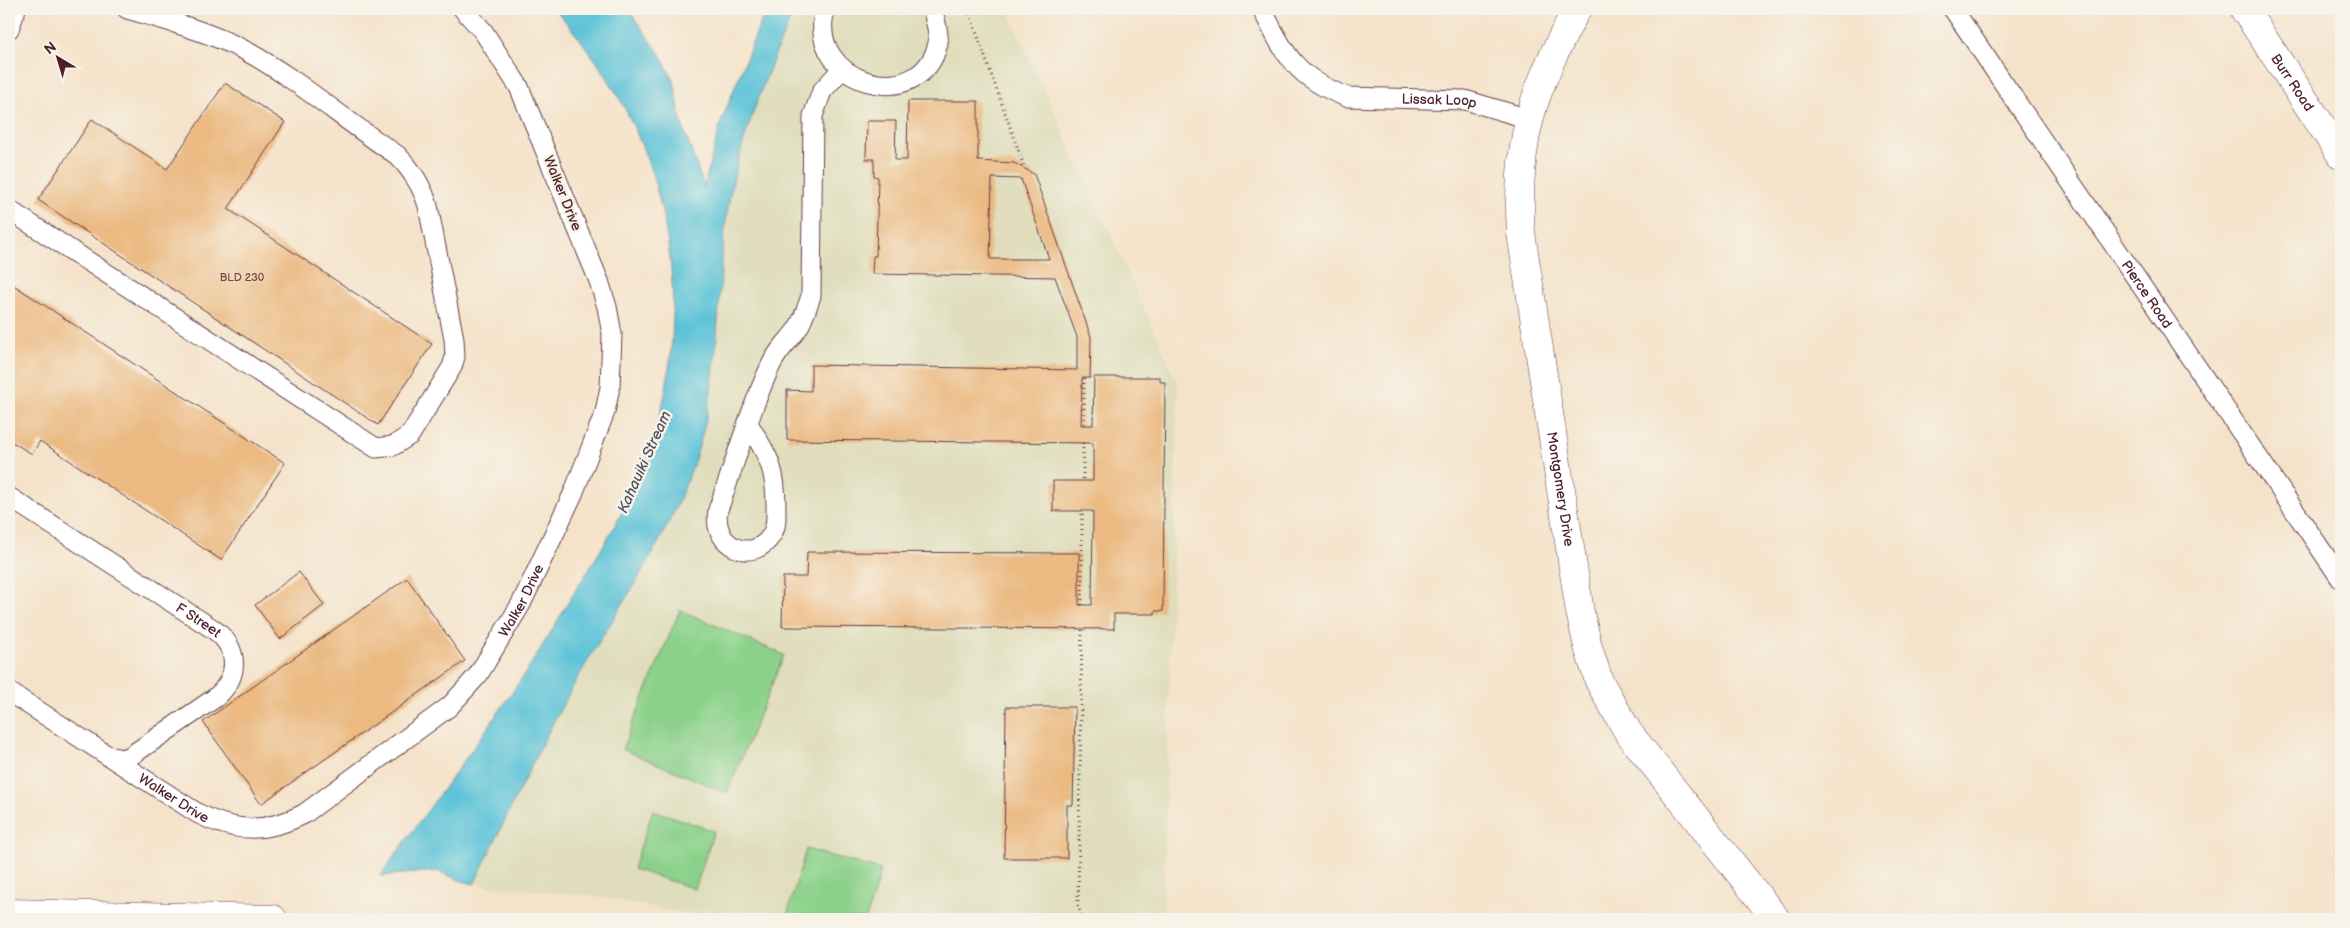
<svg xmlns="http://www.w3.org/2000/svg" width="2350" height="928" font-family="'Balsamiq Sans',sans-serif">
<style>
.built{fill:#dfddbb}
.green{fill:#8bd18b;stroke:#6a785b}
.water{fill:#5bc3d8;stroke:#527182}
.building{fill:#ebb981;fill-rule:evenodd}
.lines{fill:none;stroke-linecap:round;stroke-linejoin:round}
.service-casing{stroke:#643c43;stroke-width:21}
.minor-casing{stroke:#643c43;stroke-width:29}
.tertiary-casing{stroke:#643c43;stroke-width:29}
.path{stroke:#643c43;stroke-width:3;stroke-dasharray:1 4;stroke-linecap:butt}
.service{stroke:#fff;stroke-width:19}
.minor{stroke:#fff;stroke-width:28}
.tertiary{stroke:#fff;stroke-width:28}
.labels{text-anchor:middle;stroke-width:5;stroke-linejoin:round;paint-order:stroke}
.number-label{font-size:11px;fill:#724640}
.street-label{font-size:14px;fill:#4a1f2b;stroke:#f7f3e8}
.water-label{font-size:15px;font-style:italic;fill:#4f505f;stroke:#f7f3e8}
</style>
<rect width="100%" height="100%" fill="#f7f3e8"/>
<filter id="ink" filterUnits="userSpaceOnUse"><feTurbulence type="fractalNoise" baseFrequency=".02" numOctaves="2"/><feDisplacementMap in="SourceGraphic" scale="10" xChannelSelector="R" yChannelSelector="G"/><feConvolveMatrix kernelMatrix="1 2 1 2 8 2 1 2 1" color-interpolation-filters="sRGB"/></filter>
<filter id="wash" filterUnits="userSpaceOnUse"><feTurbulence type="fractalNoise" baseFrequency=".0096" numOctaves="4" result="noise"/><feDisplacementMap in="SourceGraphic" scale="20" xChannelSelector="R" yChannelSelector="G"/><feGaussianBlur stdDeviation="1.12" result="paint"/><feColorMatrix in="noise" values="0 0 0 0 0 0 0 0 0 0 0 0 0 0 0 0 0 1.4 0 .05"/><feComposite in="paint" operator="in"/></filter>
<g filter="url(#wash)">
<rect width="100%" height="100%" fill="#f4e3ca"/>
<!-- built -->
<polygon class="built" points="794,9 1007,9 1178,383 1163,919 713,919 600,897 474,884 567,697 657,549 689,480 709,406 717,334 721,266 726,217 736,169 759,93"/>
<!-- green -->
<g class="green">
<polygon points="680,610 784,655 727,793 622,749"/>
<polygon points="653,810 714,831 695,889 633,869"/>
<polygon points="806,849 881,870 866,919 801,919 787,915"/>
</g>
<!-- water -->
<path class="water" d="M 555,9 L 628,9 L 660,54 L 674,81 L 681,121 L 704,187 L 721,122 L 766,9 L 794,9 C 766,77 736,146 726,220 C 716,295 721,372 699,446 C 672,539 613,613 567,697 C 534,757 505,821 474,884 L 462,881 L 437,871 L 380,876 C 429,808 480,741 526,672 C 542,647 557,622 572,596 C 604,546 635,496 653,439 C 691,323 674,183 608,79 C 592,54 574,31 555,9 Z"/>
<g id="blocks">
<!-- building -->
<g class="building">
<polygon points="225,83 285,122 228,209 432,344 378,425 38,200 92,119 167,169"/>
<path d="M 908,101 L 978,101 L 978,161 L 1014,163 L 1034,174 L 1091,337 L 1090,378 L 1082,378 L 1081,425 L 1093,425 L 1094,377 L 1160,377 L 1160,382 L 1165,382 L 1163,611 L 1155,611 L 1155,614 L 1114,614 L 1114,629 L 782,627 L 783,577 L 806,577 L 807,552 L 1079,553 L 1079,605 L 1092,605 L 1093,511 L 1053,511 L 1053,481 L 1093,481 L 1093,443 L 787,440 L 787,390 L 811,391 L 811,365 L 1077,370 L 1077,337 L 1055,277 L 872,274 L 873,256 L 876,256 L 878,177 L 874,176 L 874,159 L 866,159 L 867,121 L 896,121 L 895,160 L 907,160 ZM 992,178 L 1021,179 L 1049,259 L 990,259 Z"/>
<polygon points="9,282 285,463 221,560 40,441 32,454 9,440"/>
<polygon points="299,572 324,605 280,639 255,605"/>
<polygon points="407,578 465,661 261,804 203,722"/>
<polygon points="1006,707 1075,707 1073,805 1067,805 1067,858 1004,858"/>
</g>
</g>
</g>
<g filter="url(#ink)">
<use href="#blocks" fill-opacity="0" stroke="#643c43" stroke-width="1"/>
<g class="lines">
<!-- service casing -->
<g class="service-casing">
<g id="service">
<path d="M 825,9 C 805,85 922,116 938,43 C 940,33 934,19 933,9"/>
<path id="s1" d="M 1262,9 C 1285,55 1296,78 1347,97 L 1465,100 L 1529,119"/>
<path id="s2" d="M 1953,9 L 2341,579"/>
<polyline points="9,29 16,9"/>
<path d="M 9,210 L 376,448 L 393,446 L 410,435 L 452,367 L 455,357 L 454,339 L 428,206 C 422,185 412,170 397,155 C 346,122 299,80 246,51 C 208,31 167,21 127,9"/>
<path d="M 749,425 C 769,457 776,469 776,507 C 776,516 777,526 772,534 C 755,565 711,548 718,510 C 735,463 750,409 771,365 C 778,350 789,341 798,328 C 804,318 807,307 811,296 L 813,116 L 822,91 L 842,69"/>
<path id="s3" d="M 9,497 L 213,629 C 240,648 240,677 215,698 L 129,757 L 121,759 L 109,756"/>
<path id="s4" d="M 9,692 L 197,813 C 235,833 266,833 304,814 L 450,706 L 478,675 L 521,604 L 573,494 L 605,412 L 610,387 L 612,334 L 607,307 L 599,281 L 519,87 L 483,31 L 463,9"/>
</g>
</g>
<!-- minor casing -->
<g class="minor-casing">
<g id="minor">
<path id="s5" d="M 1577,9 C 1533,89 1515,140 1521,233 L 1580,612 L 1588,647 L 1599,681 L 1628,732 L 1776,919"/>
<path id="s6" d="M 2244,9 L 2341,155"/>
</g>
</g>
<!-- tertiary casing -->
<g class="tertiary-casing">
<polyline id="tertiary" points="9,913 273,919"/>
</g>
<!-- path -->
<g class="path">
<polyline points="968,9 1025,169"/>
<polyline points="1084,378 1084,425"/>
<polyline points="1083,443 1083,481"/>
<polyline points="1082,605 1082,511"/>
<polyline points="1082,630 1078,906 1083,919"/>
</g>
<!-- service -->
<use href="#service" class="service"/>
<!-- minor -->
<use href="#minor" class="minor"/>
<!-- tertiary -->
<use href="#tertiary" class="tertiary"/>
</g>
</g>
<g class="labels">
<!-- number labels -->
<g class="number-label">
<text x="242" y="281">BLD 230</text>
</g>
<!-- street labels -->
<g class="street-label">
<text dy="5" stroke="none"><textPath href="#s6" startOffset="88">Burr Road</textPath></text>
<text dy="5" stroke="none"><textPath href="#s1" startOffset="219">Lissak Loop</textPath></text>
<text transform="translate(563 193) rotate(68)" y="5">Walker Drive</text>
<text dy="5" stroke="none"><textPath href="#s2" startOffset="345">Pierce Road</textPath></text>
<text dy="5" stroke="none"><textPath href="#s5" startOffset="494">Montgomery Drive</textPath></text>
<text dy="5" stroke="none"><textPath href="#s4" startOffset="645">Walker Drive</textPath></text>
<text dy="5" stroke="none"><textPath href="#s3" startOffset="226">F Street</textPath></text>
<text dy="5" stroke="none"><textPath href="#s4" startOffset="196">Walker Drive</textPath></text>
</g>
<!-- water labels -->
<g class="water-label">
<text transform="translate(644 462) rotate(-66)" y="5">Kahauiki Stream</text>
</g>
</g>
<!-- margin -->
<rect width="2350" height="928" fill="none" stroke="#f7f3e8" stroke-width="30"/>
<!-- north arrow -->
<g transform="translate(58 58) rotate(322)" stroke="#f7f3e8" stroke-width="4" paint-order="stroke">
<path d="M0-4L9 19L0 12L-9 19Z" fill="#4a1f2b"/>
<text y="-8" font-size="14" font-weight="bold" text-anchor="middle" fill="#4a1f2b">N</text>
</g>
</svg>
